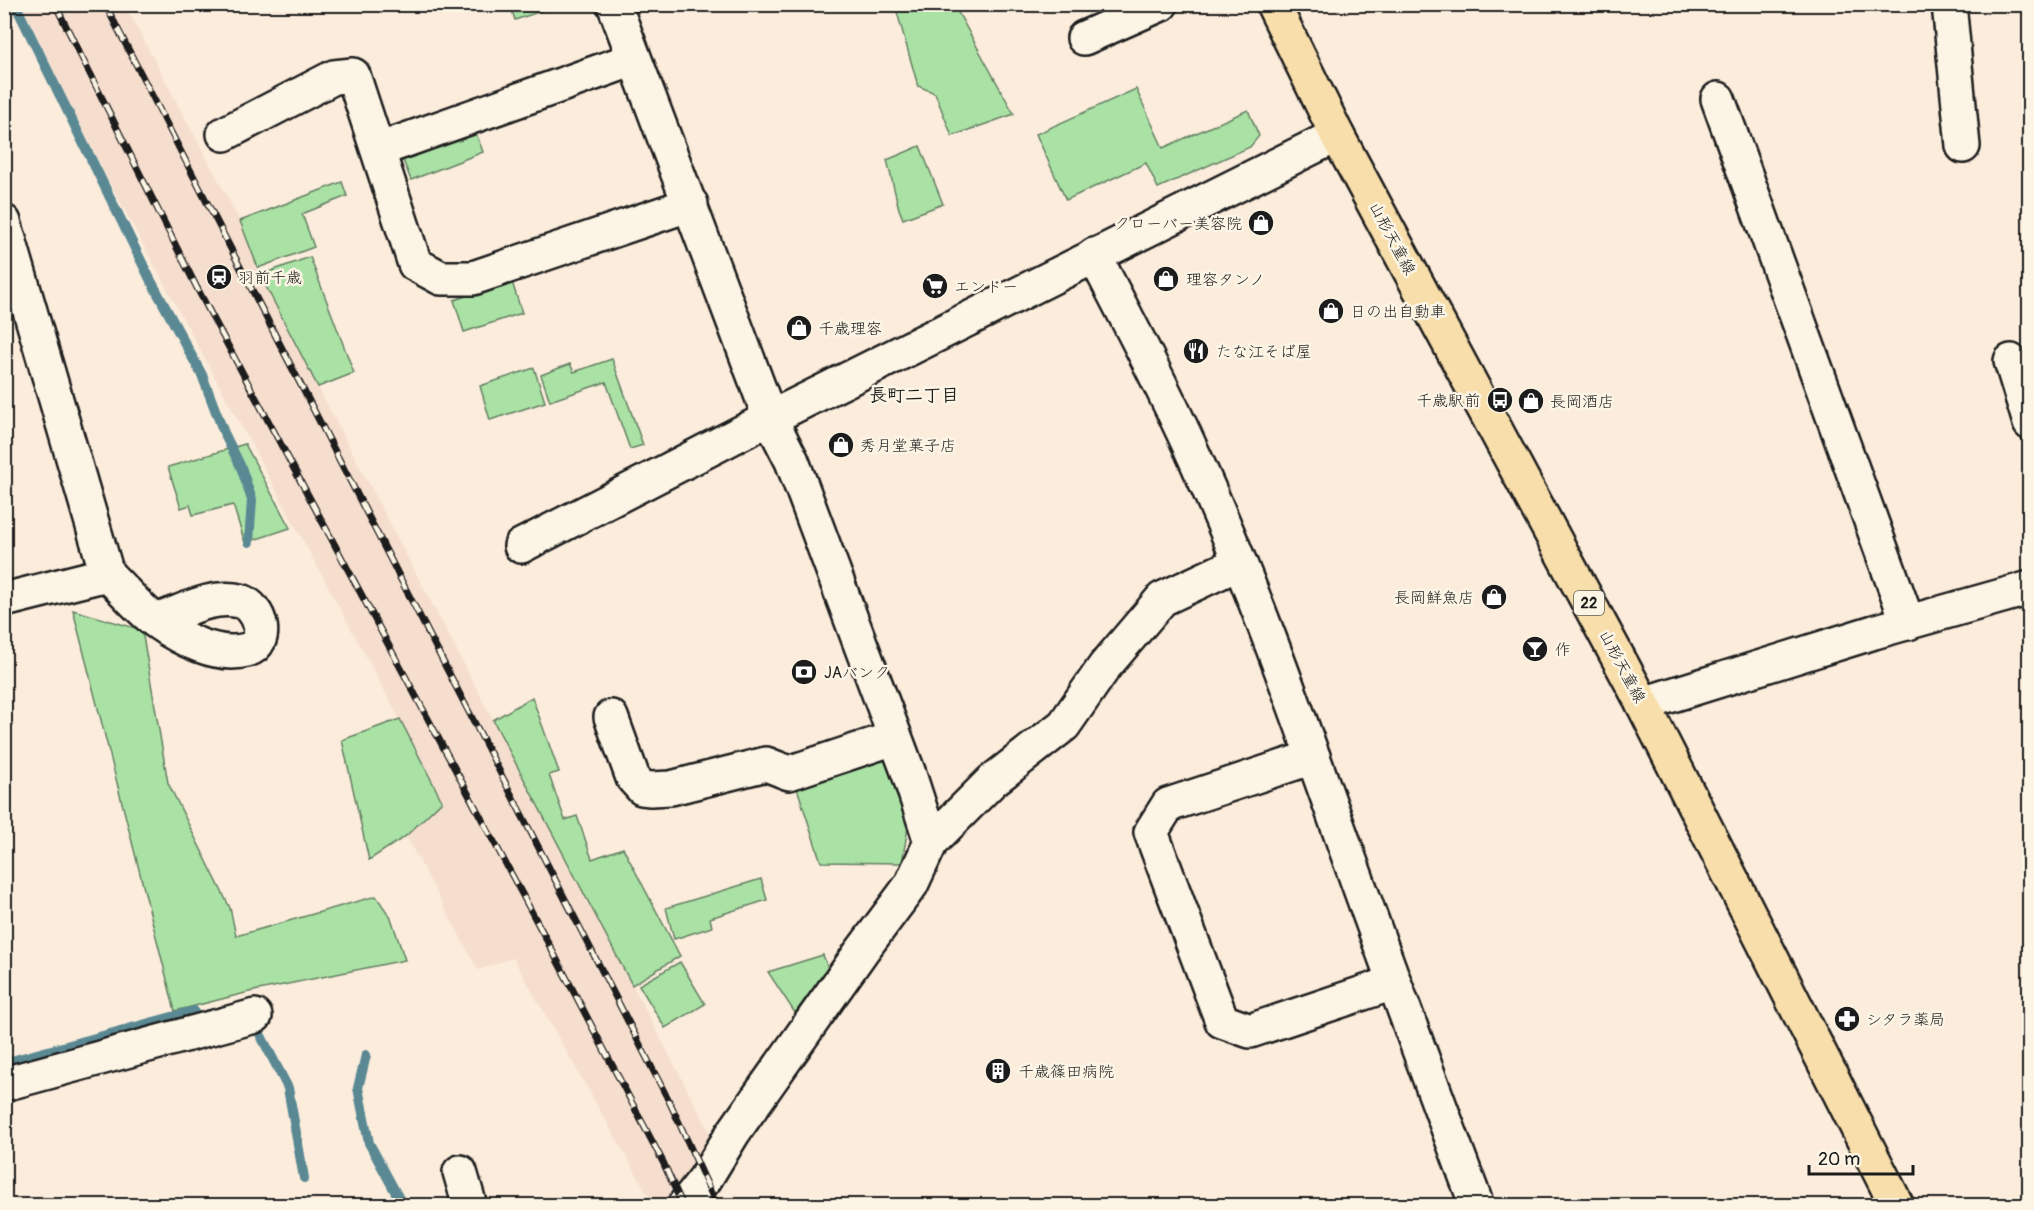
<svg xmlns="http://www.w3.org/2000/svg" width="2034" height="1210" font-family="Pangolin,'Klee One',sans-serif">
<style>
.built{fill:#f6dece}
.green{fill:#aae2a6;stroke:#637f61;stroke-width:1.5}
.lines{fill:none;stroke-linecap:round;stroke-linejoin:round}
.stream{stroke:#5a8993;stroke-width:10}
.minor-casing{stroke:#1c1c1c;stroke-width:38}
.major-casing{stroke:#1c1c1c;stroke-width:38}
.minor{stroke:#fcf5e5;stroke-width:33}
.major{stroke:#f8deab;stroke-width:33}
.rail-casing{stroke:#1c1c1c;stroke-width:7}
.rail{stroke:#fcf5e5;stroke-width:4.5;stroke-dasharray:14;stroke-linecap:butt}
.labels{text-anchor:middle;stroke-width:5;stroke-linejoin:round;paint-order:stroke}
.shield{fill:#fcf5e5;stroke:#5f5d58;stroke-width:1.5}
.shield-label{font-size:15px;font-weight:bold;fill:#1c1c1c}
.poi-label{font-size:16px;fill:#1c1c1c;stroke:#fcf5e5;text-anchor:start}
.street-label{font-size:16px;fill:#1c1c1c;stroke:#fcf5e5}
.neighbourhood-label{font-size:18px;font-weight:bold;fill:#1c1c1c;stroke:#fcf5e5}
</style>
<rect width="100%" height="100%" fill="#fbecdc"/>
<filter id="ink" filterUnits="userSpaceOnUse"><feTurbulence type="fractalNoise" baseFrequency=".0167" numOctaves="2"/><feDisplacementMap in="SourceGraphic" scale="12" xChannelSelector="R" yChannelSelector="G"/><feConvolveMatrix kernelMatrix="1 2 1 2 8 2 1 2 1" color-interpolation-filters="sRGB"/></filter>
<g filter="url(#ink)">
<!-- built -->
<polygon class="built" points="20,5 125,5 240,221 260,275 318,387 715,1142 666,1205 654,1205 513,958 478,970 406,836 442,801 430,775 106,176"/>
<!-- green -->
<g class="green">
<polygon points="510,4 559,4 559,5 515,20"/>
<polygon points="895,5 954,5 1014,114 952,136 935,93 918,86"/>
<polygon points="1136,89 1163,148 1248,110 1259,136 1250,147 1158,188 1146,163 1066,200 1036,134"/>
<polygon points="473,125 483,152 411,180 400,153"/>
<polygon points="920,146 943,204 903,219 899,209 887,160"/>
<polygon points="342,182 347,196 302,214 314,247 258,268 240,221"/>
<polygon points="310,257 354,373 318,387 260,275"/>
<polygon points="512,282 522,313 464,332 454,300"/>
<polygon points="612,359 643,445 630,449 606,382 550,401 541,375 570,364 574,372"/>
<polygon points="534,368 545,402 490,420 480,386"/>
<polygon points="245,444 290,528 245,543 233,505 193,515 190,505 181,508 168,467"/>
<polygon points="73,610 142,630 168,783 230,908 236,936 376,896 391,918 405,960 249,992 175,1011"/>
<polygon points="532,697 559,772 549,775 565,820 577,816 592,859 623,848 680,956 632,985 493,720"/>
<polygon points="400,719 442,801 406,836 369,860 342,740"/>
<polygon points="889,759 909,821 902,863 821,862 797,788"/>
<polygon points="761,879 767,900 710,918 712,927 674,939 666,908"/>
<polygon points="823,955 828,968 795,1013 768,972"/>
<polygon points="680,962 705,1004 665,1028 639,985"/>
</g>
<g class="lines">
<!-- stream -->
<g class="stream">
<polyline points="15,4 150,279 202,375 224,433 241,467 252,500 249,542"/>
<polyline points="259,1032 288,1088 304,1178"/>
<polyline points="366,1055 358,1088 369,1143 403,1206"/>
<polyline points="4,1063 194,1011"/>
<polyline points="306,1204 306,1206"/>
</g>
<!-- minor casing -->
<g class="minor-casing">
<g id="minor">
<polyline points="614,4 770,418 792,461 909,774 931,842 911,885 861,952 733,1133 705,1179 684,1206"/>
<polyline points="1949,4 1963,146"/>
<polyline points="1084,38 1161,4"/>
<polyline points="1718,99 1908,623"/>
<polyline points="224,134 334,77 353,75 415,264 441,278 473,278 691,204"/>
<polyline points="378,150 634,59"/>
<polyline points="4,222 107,574"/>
<path d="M 1094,255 C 1129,322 1164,389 1195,458 C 1253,586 1300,720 1347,852 C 1389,970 1433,1088 1477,1206"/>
<polyline points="2011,361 2030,423"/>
<polyline points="521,546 770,418 1337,135"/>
<path d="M 4,600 L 107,574 C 123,589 139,609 157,622 C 181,639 217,658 247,650 C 271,643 260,606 240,601 C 212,594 182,612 156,621"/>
<polyline points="1643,704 1874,632 2030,588"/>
<polyline points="611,717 633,778 642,788 651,789 671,788 766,764 789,773 894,738"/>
<polyline points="1313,757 1168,805 1151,832 1222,1021 1250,1031 1393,983"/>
<polyline points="931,842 992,781 1064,725 1105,666 1162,599 1239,563"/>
<polyline points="4,1084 255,1016"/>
<polyline points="460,1172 470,1206"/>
</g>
</g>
<!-- major casing -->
<g class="major-casing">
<polyline id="major" points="1273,4 1337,135 1643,704 1897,1206"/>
</g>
<!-- minor -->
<use href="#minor" class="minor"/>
<!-- major -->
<use href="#major" class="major"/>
<!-- rail casing -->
<g class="rail-casing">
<g id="rail">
<polyline points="55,4 197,288 544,935 663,1162 683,1206"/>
<polyline points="105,4 671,1105 717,1206"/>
</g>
</g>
<!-- rail -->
<use href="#rail" class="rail"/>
</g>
</g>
<!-- icons -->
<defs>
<g id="shop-disc" transform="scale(1.35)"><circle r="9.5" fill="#1c1c1c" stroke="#fcf5e5"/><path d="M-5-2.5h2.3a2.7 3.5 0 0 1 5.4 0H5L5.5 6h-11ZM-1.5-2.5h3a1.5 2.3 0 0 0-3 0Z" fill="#fff"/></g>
<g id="station-disc" transform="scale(1.35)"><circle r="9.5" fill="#1c1c1c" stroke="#fcf5e5"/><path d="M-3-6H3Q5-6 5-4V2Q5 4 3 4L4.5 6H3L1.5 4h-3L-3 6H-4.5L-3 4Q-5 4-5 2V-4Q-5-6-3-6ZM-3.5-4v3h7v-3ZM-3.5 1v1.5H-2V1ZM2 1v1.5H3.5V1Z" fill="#fff"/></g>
<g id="supermarket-disc" transform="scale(1.35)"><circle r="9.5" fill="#1c1c1c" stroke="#fcf5e5"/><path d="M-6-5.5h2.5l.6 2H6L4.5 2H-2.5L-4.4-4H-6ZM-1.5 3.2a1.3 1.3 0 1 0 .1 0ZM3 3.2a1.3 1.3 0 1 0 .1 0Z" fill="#fff"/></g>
<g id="restaurant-disc" transform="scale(1.35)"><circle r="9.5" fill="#1c1c1c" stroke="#fcf5e5"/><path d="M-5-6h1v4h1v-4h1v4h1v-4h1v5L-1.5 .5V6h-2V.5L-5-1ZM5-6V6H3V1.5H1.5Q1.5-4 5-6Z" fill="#fff"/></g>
<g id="bus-disc" transform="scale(1.35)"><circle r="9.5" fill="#1c1c1c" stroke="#fcf5e5"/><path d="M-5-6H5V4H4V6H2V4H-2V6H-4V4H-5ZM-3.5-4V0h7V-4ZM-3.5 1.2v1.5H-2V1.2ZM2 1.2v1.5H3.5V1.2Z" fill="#fff"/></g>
<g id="bar-disc" transform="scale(1.35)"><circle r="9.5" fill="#1c1c1c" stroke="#fcf5e5"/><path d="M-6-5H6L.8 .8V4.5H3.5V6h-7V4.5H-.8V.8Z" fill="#fff"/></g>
<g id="bank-disc" transform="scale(1.35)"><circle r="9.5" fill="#1c1c1c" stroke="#fcf5e5"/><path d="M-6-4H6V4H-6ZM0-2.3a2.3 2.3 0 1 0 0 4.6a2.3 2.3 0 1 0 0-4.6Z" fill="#fff"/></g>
<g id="pharmacy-disc" transform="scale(1.35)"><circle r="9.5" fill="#1c1c1c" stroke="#fcf5e5"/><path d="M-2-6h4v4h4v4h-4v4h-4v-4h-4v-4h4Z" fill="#fff"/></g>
<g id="building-disc" transform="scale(1.35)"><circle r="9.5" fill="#1c1c1c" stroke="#fcf5e5"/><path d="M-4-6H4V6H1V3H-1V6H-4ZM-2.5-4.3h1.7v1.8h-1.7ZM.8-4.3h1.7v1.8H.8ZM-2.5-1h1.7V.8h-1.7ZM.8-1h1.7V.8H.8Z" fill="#fff"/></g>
</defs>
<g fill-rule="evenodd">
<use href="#shop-disc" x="1261" y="223"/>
<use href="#station-disc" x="219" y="277"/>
<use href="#shop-disc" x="1166" y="279"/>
<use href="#supermarket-disc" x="935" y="286"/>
<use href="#shop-disc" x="1331" y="311"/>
<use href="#shop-disc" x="799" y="328"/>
<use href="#restaurant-disc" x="1196" y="351"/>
<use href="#bus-disc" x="1500" y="400"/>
<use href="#shop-disc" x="1531" y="401"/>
<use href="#shop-disc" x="841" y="445"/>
<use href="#shop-disc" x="1494" y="597"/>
<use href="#bar-disc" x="1535" y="649"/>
<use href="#bank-disc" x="804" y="672"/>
<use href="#pharmacy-disc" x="1847" y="1019"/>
<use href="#building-disc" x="998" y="1071"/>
</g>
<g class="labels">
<!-- shield labels -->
<rect class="shield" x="1574" y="591" width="30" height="24" rx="4.5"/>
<g class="shield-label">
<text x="1589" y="608">22</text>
</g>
<!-- poi labels -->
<g class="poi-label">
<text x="1242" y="229" text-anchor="end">クローバー美容院</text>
<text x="238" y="283">羽前千歳</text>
<text x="1186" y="285">理容タンノ</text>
<text x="954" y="292">エンドー</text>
<text x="1350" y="317">日の出自動車</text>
<text x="818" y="334">千歳理容</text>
<text x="1216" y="357">たな江そば屋</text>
<text x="1480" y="406" text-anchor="end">千歳駅前</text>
<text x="1550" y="407">長岡酒店</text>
<text x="860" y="451">秀月堂菓子店</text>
<text x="1474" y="603" text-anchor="end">長岡鮮魚店</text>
<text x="1555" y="655">作</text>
<text x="824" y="678">JAバンク</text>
<text x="1866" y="1025">シタラ薬局</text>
<text x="1018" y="1077">千歳篠田病院</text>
</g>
<!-- street labels -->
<g class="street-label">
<text transform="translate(1393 238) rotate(62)" y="6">山形天童線</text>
<text transform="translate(1623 666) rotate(62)" y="6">山形天童線</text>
</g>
<!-- neighbourhood labels -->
<g class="neighbourhood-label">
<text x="914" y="401">長町二丁目</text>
</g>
</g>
<!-- margin -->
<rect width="2034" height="1210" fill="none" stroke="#fcf5e5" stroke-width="24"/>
<rect x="12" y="12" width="2010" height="1186" fill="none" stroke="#1c1c1c" stroke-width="2" filter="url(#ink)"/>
<!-- scale -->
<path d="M1809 1165v9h104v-9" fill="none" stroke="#1c1c1c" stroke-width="3"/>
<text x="1818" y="1165" font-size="18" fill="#1c1c1c" stroke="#fcf5e5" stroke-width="4.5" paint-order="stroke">20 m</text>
</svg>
